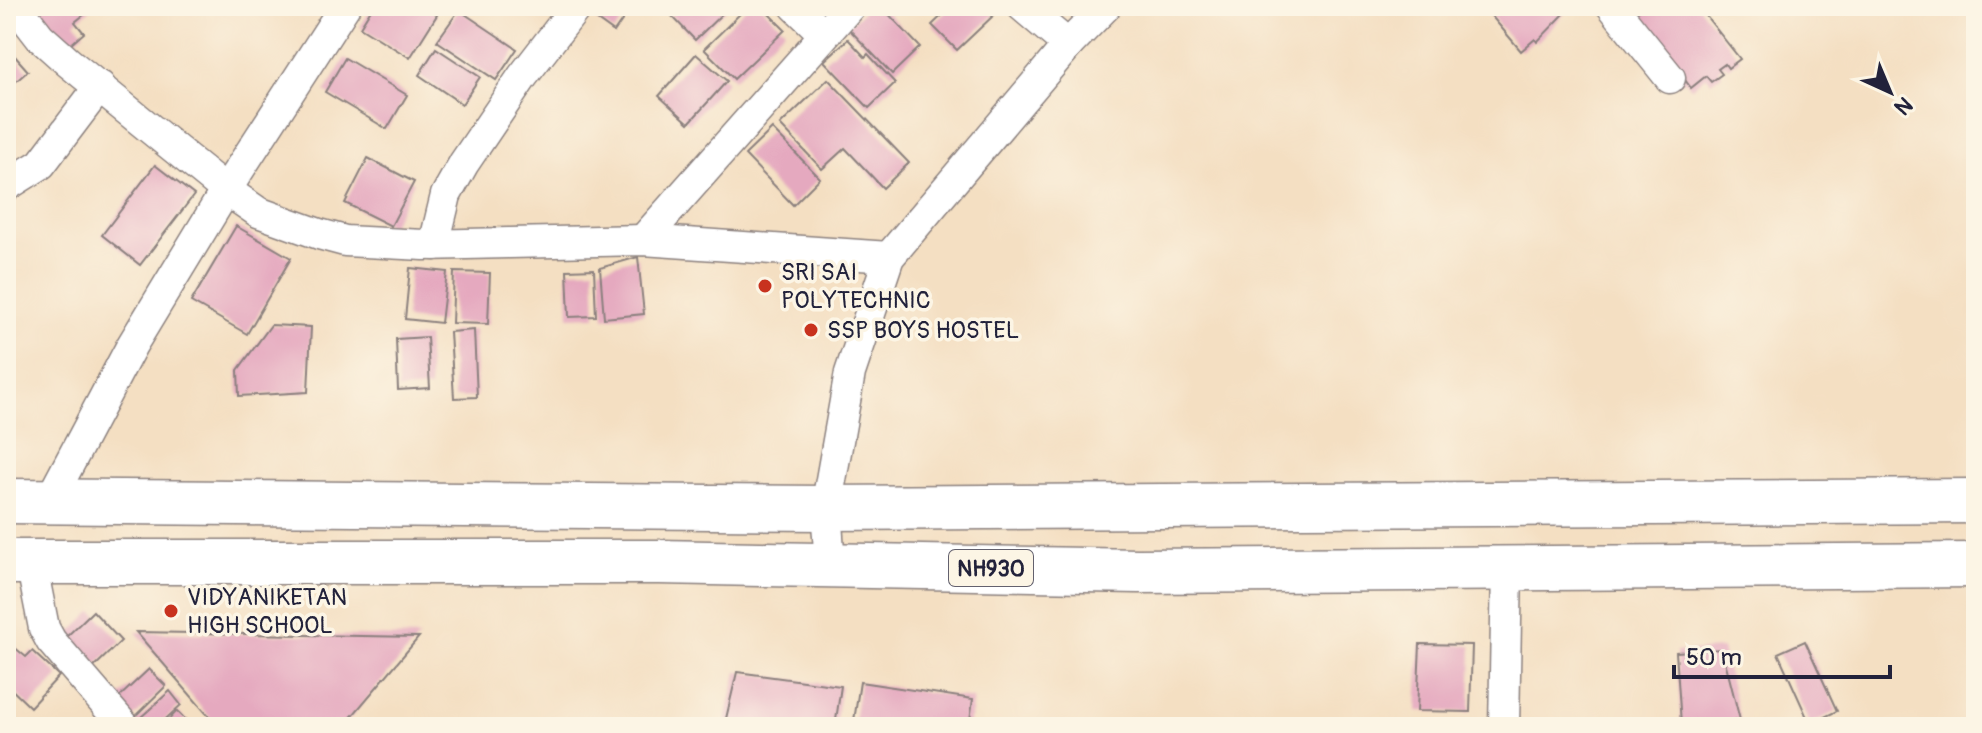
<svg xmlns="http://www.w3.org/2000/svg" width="1982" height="733" font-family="Pangolin,sans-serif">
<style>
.building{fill:#e5a9bf}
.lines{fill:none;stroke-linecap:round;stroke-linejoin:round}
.minor-casing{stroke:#8b807e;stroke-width:33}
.highway-casing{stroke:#8b807e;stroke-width:47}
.minor{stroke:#fff;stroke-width:30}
.highway{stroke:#fff;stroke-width:44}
.poi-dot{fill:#c8321e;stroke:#fcf5e5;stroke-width:3}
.labels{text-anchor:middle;stroke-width:7;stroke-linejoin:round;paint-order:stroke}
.shield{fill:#fcf5e5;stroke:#63616e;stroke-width:2}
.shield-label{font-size:22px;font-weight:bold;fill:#22223b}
.poi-label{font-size:24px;fill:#22223b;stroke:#fcf5e5;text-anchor:start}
</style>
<rect width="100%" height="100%" fill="#fcf5e5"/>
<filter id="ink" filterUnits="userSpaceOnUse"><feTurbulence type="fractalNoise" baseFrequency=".0125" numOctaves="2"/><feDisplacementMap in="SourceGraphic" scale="16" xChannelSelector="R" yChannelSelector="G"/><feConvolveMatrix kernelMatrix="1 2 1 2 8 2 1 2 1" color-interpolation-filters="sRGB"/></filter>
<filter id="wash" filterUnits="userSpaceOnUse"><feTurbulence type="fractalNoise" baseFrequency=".006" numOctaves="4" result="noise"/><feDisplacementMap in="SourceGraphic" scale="32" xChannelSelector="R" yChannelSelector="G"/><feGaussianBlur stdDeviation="1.8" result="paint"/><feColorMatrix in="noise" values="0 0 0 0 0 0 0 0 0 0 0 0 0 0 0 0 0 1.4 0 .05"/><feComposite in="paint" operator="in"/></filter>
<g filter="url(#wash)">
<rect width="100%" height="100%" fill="#f4dfc2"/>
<g id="blocks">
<!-- building -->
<g class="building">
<polygon points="46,6 95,6 75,22 84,33 63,51 34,16"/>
<polygon points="373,6 423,6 437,15 410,58 360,27"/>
<polygon points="584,6 632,6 614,32 582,9"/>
<polygon points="675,6 730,6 695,40 669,13"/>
<polygon points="748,6 761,6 785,30 734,79 704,49"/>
<polygon points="869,6 881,6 920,47 892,74 847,27"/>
<polygon points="952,6 985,6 994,15 957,50 932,25"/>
<polygon points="1483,6 1561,6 1566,12 1537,42 1535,39 1521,51"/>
<polygon points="1645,6 1698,6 1740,59 1728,68 1725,64 1718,69 1722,74 1711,82 1706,76 1691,88 1685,80 1681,83 1630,18"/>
<polygon points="459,10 517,49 496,80 437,41"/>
<polygon points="848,39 865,57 868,54 895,83 869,108 824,61"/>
<polygon points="6,46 28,71 6,90"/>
<polygon points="436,48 480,77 462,104 419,75"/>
<polygon points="696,54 727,81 689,123 659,96"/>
<polygon points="345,58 407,95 387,129 325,92"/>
<polygon points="828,79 909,163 883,188 845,148 822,169 780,125"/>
<polygon points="772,129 820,178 793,205 745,155"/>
<polygon points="368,158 414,182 391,226 345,203"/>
<polygon points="155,165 194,195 140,265 102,235"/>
<polygon points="236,226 291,258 247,334 191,302"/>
<polygon points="638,257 644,314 604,318 600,268"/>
<polygon points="410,268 447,272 441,323 405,319"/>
<polygon points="594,269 596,316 569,317 567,270"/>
<polygon points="454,272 490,273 488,324 452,323"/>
<polygon points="271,325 311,327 308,392 239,396 238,370"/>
<polygon points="474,330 477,397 454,398 450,332"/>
<polygon points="427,337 430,388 398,390 396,339"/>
<polygon points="93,611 121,641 91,670 62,641"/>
<polygon points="136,632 419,637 343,727 218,727"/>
<polygon points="1805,641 1837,711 1810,724 1778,653"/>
<polygon points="1420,644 1472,645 1470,712 1417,711"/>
<polygon points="14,647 26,657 32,651 59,676 30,707 6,684 6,656"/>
<polygon points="1722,649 1740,720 1681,724 1676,652"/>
<polygon points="149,669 166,686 131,720 114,702"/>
<polygon points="737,672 841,686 835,727 724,727"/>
<polygon points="860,682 973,699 969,727 853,727"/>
<polygon points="170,691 181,705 157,727 130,727"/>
<polygon points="177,711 193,727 162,727"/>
</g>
</g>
</g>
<g filter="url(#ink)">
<use href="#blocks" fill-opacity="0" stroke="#8b807e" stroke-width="2"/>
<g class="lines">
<!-- minor casing -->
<g class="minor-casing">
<g id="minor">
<polyline points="16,6 40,37 68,62 226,190 258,212 319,234 345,241 424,245 643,240 889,257"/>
<polyline points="795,6 824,34"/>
<polyline points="1612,6 1670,78"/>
<polyline points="1068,45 1106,6"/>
<polyline points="6,186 41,164 100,86"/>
<polyline points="643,240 850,6"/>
<polyline points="434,245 446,195 464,163 523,76 577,6"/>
<polyline points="49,502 132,345 226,190 345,6"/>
<polyline points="31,562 44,628 51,641 125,727"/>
<polyline points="830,565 826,508 850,373 889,257 1068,45 1022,6"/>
<polyline points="1504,727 1507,567"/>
</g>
</g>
<!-- highway casing -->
<g class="highway-casing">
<g id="highway">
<polyline points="6,501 826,508 1976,501"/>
<polyline points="6,562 659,562 1138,571 1976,565"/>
</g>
</g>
<!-- minor -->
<use href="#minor" class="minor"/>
<!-- highway -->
<use href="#highway" class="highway"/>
</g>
</g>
<!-- markers -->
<g class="poi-dot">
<circle cx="765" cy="286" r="8"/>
<circle cx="811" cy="330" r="8"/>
<circle cx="171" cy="611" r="8"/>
</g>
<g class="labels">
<!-- shield labels -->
<rect class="shield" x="949" y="550" width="84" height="36" rx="6"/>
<g class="shield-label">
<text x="991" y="576">NH930</text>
</g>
<!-- poi labels -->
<g class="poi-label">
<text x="781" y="280">SRI SAI<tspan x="781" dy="28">POLYTECHNIC</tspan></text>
<text x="827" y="338">SSP BOYS HOSTEL</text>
<text x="187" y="605">VIDYANIKETAN<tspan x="187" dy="28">HIGH SCHOOL</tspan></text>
</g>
</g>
<!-- margin -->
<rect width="1982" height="733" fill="none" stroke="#fcf5e5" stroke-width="32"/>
<!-- north arrow -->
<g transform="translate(1890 92) rotate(136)" stroke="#fcf5e5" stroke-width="6" paint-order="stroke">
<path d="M0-6L14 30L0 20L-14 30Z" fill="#22223b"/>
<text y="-12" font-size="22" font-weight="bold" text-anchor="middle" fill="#22223b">N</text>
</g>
<!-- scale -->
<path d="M1674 665v12h216v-12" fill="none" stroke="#22223b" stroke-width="4"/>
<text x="1686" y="665" font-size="24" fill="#22223b" stroke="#fcf5e5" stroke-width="6" paint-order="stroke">50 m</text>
</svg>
